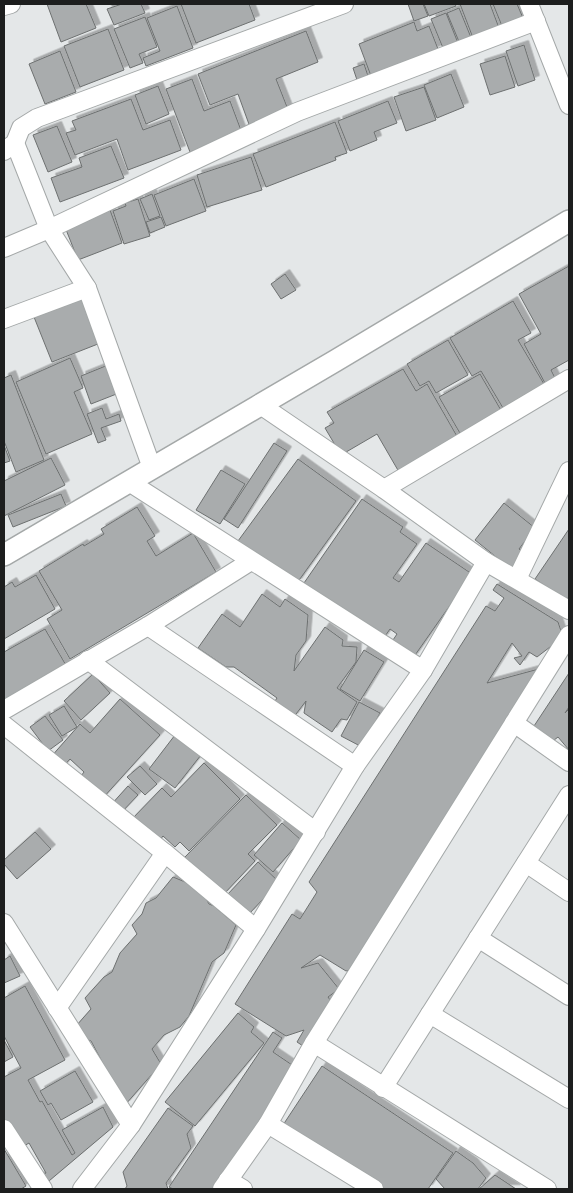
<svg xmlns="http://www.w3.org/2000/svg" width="573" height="1193" font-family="'Times New Roman',serif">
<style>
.building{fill:#a9acad;stroke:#6d7070;filter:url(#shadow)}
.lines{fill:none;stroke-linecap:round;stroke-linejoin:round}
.minor-casing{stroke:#a4a8a8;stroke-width:20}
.tertiary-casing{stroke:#a4a8a8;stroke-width:24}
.minor{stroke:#fff;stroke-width:18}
.tertiary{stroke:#fff;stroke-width:21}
</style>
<defs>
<filter id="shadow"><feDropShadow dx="4.5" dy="-4.5" stdDeviation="0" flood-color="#0004"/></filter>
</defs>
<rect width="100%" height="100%" fill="#e4e7e8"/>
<!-- building -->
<g class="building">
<polygon points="47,4 86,4 96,28 61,42"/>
<polygon points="122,4 141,4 145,13 114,25 107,9"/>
<polygon points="181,4 249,4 255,20 196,43"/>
<polygon points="408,4 423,4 428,16 414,21"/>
<polygon points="424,4 455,4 456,6 429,16"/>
<polygon points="460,4 490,4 499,28 473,38"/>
<polygon points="493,4 517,4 523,18 502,26"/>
<polygon points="177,6 193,48 146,66 143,58 160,51 147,18"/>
<polygon points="459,8 472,40 460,44 447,13"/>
<polygon points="446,13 458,43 443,48 431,19"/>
<polygon points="145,17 157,47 139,54 143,63 130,68 114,29"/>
<polygon points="414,22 417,31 429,26 438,49 371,76 359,44"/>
<polygon points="108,29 124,70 80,87 64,46"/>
<polygon points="306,31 318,62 276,79 289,112 250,127 238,94 210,105 198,74"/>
<polygon points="524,45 535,80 518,86 506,51"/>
<polygon points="60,51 76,92 45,104 29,64"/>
<polygon points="505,56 515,87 490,95 480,64"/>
<polygon points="364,64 369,79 358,83 353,68"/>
<polygon points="451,74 464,107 437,118 424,85"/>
<polygon points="192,79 204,111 230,101 242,133 190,152 166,89"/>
<polygon points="158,86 169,114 146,124 135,95"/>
<polygon points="424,87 436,120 406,131 394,97"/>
<polygon points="131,99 143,130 170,120 181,150 128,170 117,139 75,155 66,133 76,130 72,121"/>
<polygon points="388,101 397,123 374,132 377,140 350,151 338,121"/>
<polygon points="335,122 347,153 335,157 336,160 266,187 253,154"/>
<polygon points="57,126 72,162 48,172 33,135"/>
<polygon points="111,146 124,178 60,202 51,178 82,167 79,158"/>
<polygon points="251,157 262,190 207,207 197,175"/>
<polygon points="194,179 206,211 166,226 154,195"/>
<polygon points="152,194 160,216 149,220 140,199"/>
<polygon points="138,199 150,236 124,244 113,211 126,206 125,203"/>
<polygon points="110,210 122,243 78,260 65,227"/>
<polygon points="161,217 165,227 150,233 146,222"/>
<polygon points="569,266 569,360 551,370 556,380 546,385 524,344 541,334 519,294"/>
<polygon points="285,274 296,290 281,299 271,284"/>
<polygon points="85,297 103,342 52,362 34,317"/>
<polygon points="513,301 531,333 518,340 544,384 503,408 481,371 472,376 450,338"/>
<polygon points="448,340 468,375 436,393 429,381 420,386 407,364"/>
<polygon points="70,358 83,388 74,392 92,434 46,454 16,382"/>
<polygon points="108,365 119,393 91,404 81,376"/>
<polygon points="403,369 416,391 427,384 458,438 399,472 377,434 341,455 325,428 334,423 327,412"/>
<polygon points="480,374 502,412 461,435 439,397"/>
<polygon points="11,375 44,460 16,472 4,441 4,378"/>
<polygon points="102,408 106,419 119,414 121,421 101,428 106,440 98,443 87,414"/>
<polygon points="274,443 287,451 238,528 224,519"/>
<polygon points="4,445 10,461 4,463"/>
<polygon points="51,458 65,485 4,516 4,481"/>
<polygon points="298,459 356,501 297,583 238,541"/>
<polygon points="221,470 245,484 220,524 196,510"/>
<polygon points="61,494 66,506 13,527 8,515"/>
<polygon points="362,499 403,527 400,532 417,544 393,578 399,582 426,543 472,574 413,658 391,643 397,634 390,629 383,639 304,583"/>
<polygon points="504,503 535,528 519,549 524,553 511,569 475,540"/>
<polygon points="137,507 155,536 147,541 156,556 193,533 216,572 70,659 47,619 62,610 39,571 83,544 84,546 104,534 101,529"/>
<polygon points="569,529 569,599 567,598 566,600 535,579"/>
<polygon points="36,575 55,609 4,639 4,587 12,582 15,587"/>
<polygon points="497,584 558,622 563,637 537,657 529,652 520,665 514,658 522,656 512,643 487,683 546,667 357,968 346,971 320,955 301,968 318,963 339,989 328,997 335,1007 309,1050 297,1042 304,1030 286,1036 235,1004 292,914 300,919 317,892 309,882 486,606 495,611 504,598 493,590"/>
<polygon points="262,594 280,607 285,599 308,615 306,641 296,655 294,671 325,627 343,640 342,646 357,647 356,662 337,688 357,702 347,720 341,719 332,732 304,713 306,701 293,718 273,704 277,698 234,667 226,667 198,648 222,614 240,627"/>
<polygon points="45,629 67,667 4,703 4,652"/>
<polygon points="364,650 384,662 360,701 340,689"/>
<polygon points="569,673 569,707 565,713 569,709 569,750 558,737 549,744 534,726"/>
<polygon points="93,674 110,693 81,720 64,701"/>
<polygon points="120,699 160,735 102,799 81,776 84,772 70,759 62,768 50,758 80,724 90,733"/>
<polygon points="359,702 380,713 362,747 341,736"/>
<polygon points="64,706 77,727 62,736 49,715"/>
<polygon points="45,716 63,740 48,751 30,727"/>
<polygon points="175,735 201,755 175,788 149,769"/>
<polygon points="204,763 240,799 189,851 180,842 175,847 163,836 156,844 131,820 162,788 171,797"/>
<polygon points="140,766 157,784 145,795 127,777"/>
<polygon points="128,786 138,795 120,814 110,806"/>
<polygon points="246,795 277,825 248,854 255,861 223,895 184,858"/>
<polygon points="282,823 301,840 273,872 254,855"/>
<polygon points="35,832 51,849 17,879 4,864 4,860"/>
<polygon points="258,862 279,882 249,914 227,895"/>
<polygon points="173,877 200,888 209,904 214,906 236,925 224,953 212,962 189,1016 180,1027 164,1035 152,1049 161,1064 125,1105 91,1041 83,1038 76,1026 91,1009 85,998 104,977 112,972 120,953 137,934 132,925 142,914 146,903 156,898"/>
<polygon points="10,956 20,976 4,983 4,960"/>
<polygon points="25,986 65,1060 28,1080 40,1102 42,1101 72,1155 75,1153 62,1130 103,1107 113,1127 43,1186 38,1177 46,1173 29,1143 19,1149 4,1121 4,1077 21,1068 4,1036 4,998"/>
<polygon points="238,1013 254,1027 251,1032 264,1043 195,1126 165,1102"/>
<polygon points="273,1032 282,1038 273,1052 298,1069 216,1189 173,1189 169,1187"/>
<polygon points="4,1040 13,1057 4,1062"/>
<polygon points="322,1066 453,1153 428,1189 382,1189 283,1125"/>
<polygon points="75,1071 93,1102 61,1120 51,1103 48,1105 40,1091"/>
<polygon points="168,1108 193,1126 187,1134 191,1148 166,1183 168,1189 125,1189 127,1186 123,1172"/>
<polygon points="4,1149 26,1186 21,1189 4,1189"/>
<polygon points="456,1151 473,1163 486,1178 478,1189 445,1189 436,1179"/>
<polygon points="495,1175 516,1189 479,1189"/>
</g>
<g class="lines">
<!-- minor casing -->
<g class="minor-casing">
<g id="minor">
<polyline points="529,4 569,105"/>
<polyline points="4,6 11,4"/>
<polyline points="15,143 49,229 87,288 152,468"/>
<polyline points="4,151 15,143 21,128 37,118 344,4"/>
<polyline points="4,248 49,229 297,112 536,21"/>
<polyline points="4,319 87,288"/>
<polyline points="259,404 384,489 486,562 569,610"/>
<polyline points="129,482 423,670"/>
<polyline points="384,489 569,379"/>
<polyline points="517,579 569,471"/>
<polyline points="148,626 355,766"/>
<polyline points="88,660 316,832"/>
<polyline points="4,710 148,626 251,561"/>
<polyline points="514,723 569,762"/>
<polyline points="4,725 165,853 256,929"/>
<polyline points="526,863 569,892"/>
<polyline points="4,923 131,1125"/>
<polyline points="478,938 569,996"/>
<polyline points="57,1008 165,853"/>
<polyline points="430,1014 569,1099"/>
<polyline points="314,1043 547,1189"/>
<polyline points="383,1088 569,795"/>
<polyline points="268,1124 374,1189"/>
<polyline points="4,1129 43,1189"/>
<polyline points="228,1180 243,1189"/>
<polyline points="82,1189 131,1125 256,929 355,766 423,670 486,562"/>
<polyline points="222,1189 268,1124 314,1043 569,635"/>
</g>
</g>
<!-- tertiary casing -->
<g class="tertiary-casing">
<polyline id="tertiary" points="4,555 335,361 569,221"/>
</g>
<!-- minor -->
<use href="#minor" class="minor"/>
<!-- tertiary -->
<use href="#tertiary" class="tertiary"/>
</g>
<!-- border -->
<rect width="573" height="1193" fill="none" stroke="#1d1e1e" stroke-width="10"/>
</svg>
